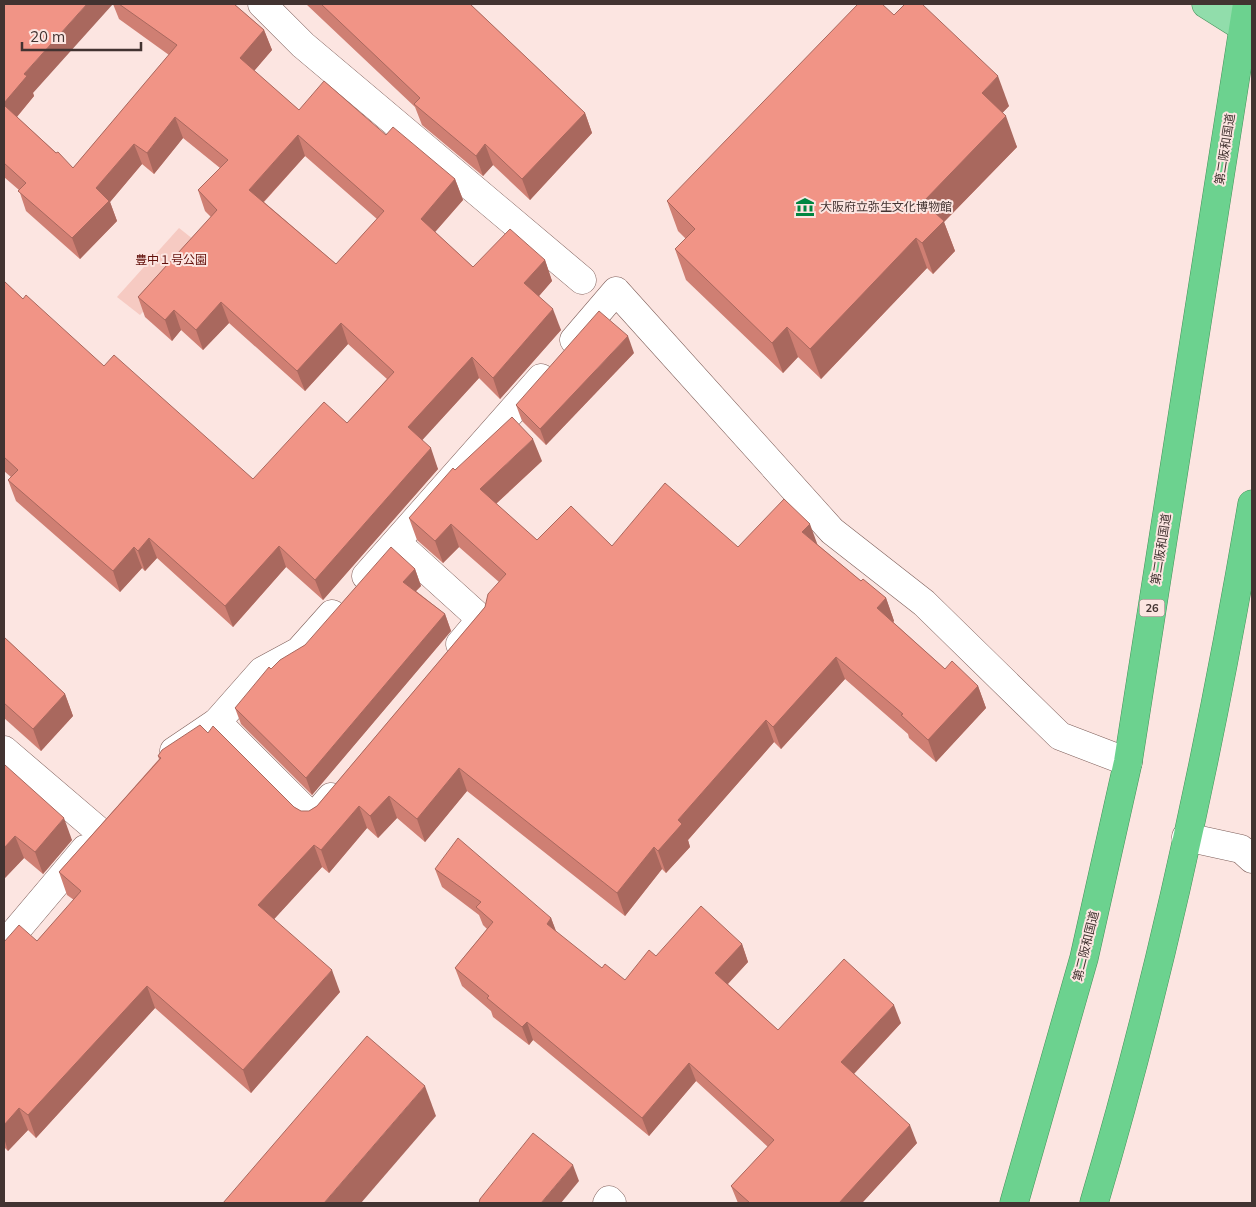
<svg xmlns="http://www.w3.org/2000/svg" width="1256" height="1207" font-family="Mulish,'Noto Sans JP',sans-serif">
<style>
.green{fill:#f6cac2}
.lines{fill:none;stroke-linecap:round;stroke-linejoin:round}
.minor-casing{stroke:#7e5e59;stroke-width:29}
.primary-casing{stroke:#46935c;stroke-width:29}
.trunk-casing{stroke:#46935c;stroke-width:29}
.minor{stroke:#fff;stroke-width:28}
.primary{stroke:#91ddab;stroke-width:28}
.trunk{stroke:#6cd28f;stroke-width:28}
.wall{fill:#cf7f73;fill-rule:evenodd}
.shaded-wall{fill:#a9685e}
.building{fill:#f19486;stroke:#a9685e;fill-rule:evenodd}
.labels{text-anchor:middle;stroke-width:4;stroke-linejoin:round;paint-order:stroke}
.shield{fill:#fce5e1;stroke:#7a6866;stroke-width:1}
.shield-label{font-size:11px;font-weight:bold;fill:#423331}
.street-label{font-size:12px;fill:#423331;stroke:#fce5e1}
.poi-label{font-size:12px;fill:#423331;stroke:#fce5e1;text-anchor:start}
.park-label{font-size:12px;fill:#620f0a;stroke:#fce5e1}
</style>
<rect width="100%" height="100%" fill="#fce5e1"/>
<!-- green -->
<polygon class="green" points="179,228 203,247 140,315 117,297"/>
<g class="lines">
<!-- minor casing -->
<g class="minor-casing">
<g id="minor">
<polyline points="262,4 303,45 582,280"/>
<polyline points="574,340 616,291 832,531 924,603 1060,736 1128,762"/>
<polyline points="397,543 481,619 460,644"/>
<polyline points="366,576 541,378"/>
<polyline points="217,722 313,818 331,797"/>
<polyline points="4,750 100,832"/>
<polyline points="174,751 217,722 262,671 299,651 332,614"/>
<polyline points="1186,837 1241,849 1252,859"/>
<polyline points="4,945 85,849"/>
<polyline points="607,1203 609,1200 612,1203"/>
</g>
</g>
<!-- primary casing -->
<g class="primary-casing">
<polyline id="primary" points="1206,4 1252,33"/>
</g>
<!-- trunk casing -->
<g class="trunk-casing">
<g id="trunk">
<polyline points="1014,1203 1084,958 1128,762 1247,4"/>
<path d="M 1094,1203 C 1162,974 1212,739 1252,504"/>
</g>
</g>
<!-- minor -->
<use href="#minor" class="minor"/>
<!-- primary -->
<use href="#primary" class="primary"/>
<!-- trunk -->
<use href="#trunk" class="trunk"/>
</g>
<!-- wall -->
<g class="wall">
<path d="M 4,4 L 34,96 L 17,117 L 73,168 L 169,55 L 119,19 L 113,4 L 234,4 L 264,30 L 272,50 L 254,71 L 299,110 L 386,135 L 455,179 L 463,200 L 435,232 L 473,267 L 545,260 L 552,281 L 539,296 L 561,330 L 500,399 L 479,378 L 422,440 L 438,469 L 323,600 L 286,567 L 233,627 L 157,558 L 145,571 L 142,568 L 120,592 L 16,501 L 8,480 L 11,477 L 4,471 L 4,281 L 23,299 L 104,366 L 253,479 L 347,423 L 387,379 L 348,344 L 305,391 L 229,323 L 203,350 L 181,330 L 172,341 L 145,317 L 138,297 L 211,217 L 205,211 L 198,190 L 220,168 L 183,138 L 154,174 L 142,164 L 110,202 L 117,221 L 80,259 L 26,211 L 19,190 L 4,177 ZM 305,156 L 377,219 L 336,264 L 264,202 Z"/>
<polygon points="306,4 470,4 585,113 592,133 530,200 493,165 483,176 422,125 415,107"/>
<polygon points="894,15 1009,106 1002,113 1017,147 944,222 955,251 933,274 927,268 821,379 798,357 783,373 686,280 675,249 686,239 678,231 667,201"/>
<polygon points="634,353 546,445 522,421 516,405"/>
<polygon points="542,461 496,504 537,540 612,546 738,547 818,545 861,581 886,598 894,621 893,622 945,669 978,686 986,708 936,762 909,738 908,734 845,679 781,749 774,742 688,840 690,847 666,873 662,869 625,916 467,791 425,842 397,818 378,838 367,828 329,873 322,867 274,919 340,992 251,1093 155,1008 36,1138 28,1130 8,1151 4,1147 4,942 37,941 74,900 67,895 59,872 159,759 158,756 208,733 294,807 301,811 309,811 317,806 485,607 499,582 459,547 443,563 417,540 409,518 455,470"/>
<polygon points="415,569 421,586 416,591 445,614 451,631 312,795 241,724 235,708 271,669 305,645"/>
<polygon points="4,637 65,694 73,716 41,751 4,718"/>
<polygon points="4,767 72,840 43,874 24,858 4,879"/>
<polygon points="435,869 551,918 556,932 602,968 625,980 656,956 742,944 748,962 728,984 778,1030 901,1023 854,1074 917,1143 862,1203 738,1203 731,1186 768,1147 696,1081 649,1136 533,1040 529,1045 493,1017 491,1011 462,986 455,968 487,929 483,925 479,915 442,887"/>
</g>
<!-- shaded-wall -->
<g class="shaded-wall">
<polygon points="87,4 113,4 33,93 34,96 10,125 4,107 4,103 24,74"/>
<polygon points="264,30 272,50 247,79 240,58"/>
<polygon points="998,76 1009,106 993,123 982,93"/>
<polygon points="585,113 592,133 530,200 522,179"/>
<polygon points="1006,116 1017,147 944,222 955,251 933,274 922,243 923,202"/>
<polygon points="175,117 183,138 154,174 147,153"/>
<polygon points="298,135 305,156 256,210 249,190"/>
<polygon points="134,144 142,164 110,202 117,221 80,259 72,238 96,188"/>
<polygon points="485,144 493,165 483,176 476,156"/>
<polygon points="455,179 463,200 428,240 421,219"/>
<polygon points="916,238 927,268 821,379 810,349"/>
<polygon points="545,260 552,281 532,304 524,283"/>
<polygon points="221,302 229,323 203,350 196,330"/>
<polygon points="553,309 561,330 500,399 493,378"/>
<polygon points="174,310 181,330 172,341 165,320"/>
<polygon points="341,323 348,344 305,391 297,371"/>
<polygon points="787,327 798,357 783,373 772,343"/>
<polygon points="628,336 634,353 546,445 540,429"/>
<polygon points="472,357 479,378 416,447 408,427"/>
<polygon points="533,439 542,461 488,511 480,489"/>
<polygon points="431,448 438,469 323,600 315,580"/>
<polygon points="451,524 459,547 443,563 435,541"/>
<polygon points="810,524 818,546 802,532"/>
<polygon points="149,538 157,558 145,571 138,551"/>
<polygon points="279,546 286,567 233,627 225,606"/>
<polygon points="134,547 142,568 120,592 113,571"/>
<polygon points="415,569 421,586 409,598 403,582"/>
<polygon points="886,598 894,621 885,631 877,608"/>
<polygon points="445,614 451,631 312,795 306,778"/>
<polygon points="836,657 845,679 781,749 773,727"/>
<polygon points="978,686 986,708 936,762 928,740"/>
<polygon points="65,694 73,716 41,751 33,729"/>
<polygon points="766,720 774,742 688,840 690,847 666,873 658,851 678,820"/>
<polygon points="459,768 467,791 425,842 417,819"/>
<polygon points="389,796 397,818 378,838 370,816"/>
<polygon points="359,806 367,828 329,873 321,850"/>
<polygon points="64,818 72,840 43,874 35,852"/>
<polygon points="15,836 24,858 4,879 4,848"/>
<polygon points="314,845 322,867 266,928 258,905"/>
<polygon points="654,847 662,869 625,916 617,893"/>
<polygon points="551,918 558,936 547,924"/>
<polygon points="742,944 748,962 721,991 715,973"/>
<polygon points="332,970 340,992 251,1093 243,1070"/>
<polygon points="147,986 155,1008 36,1138 28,1115"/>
<polygon points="894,1005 901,1023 848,1080 841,1062"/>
<polygon points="527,1022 533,1040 529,1045 522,1027"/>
<polygon points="689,1063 696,1081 649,1136 642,1118"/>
<polygon points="425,1086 436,1116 361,1203 324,1203"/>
<polygon points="19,1108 28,1130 8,1151 4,1138 4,1125"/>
<polygon points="910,1125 917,1143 862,1203 839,1203"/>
<polygon points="573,1165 579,1181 561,1203 541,1203"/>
</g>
<!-- building -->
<g class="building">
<polygon points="4,4 87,4 24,74 27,76 4,103"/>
<path d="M 119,4 L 234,4 L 264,30 L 240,58 L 299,110 L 324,81 L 386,135 L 393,127 L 455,179 L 421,219 L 473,267 L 510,229 L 545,260 L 524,283 L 553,309 L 493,378 L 472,357 L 408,427 L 431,448 L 315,580 L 279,546 L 225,606 L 149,538 L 138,551 L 134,547 L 113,571 L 8,480 L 18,470 L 4,457 L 4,281 L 23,299 L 26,295 L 104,366 L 114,355 L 253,479 L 324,402 L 347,423 L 394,372 L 341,323 L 297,371 L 221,302 L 196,330 L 174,310 L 165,320 L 138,297 L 217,210 L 198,190 L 228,160 L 175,117 L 147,153 L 134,144 L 96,188 L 109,201 L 72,238 L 18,191 L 26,183 L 4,163 L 4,105 L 56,153 L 58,152 L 73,168 L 177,45 ZM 298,135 L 384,211 L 336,264 L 249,190 Z"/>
<polygon points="321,4 470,4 585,113 522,179 485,144 476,156 414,104 420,98"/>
<polygon points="858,4 882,4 894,15 905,4 922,4 998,76 982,93 1006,116 923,202 944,221 922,243 916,238 810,349 787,327 772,343 675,249 695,229 667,201"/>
<polygon points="599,311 628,336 540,429 516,405"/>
<polygon points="512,417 533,439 480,489 537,540 571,506 612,546 665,483 738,547 784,499 810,524 802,532 861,581 863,579 886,598 877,608 945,669 952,661 978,686 928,740 901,715 903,714 836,657 773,727 766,720 678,820 682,824 658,851 654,847 617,893 459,768 417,819 389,796 370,816 359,806 321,850 314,845 258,905 332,970 243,1070 147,986 28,1115 19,1108 4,1125 4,942 19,925 37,941 81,891 59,872 161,758 158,756 162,750 200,725 208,733 213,726 294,807 301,811 309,811 317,806 485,607 488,594 506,574 451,524 435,541 409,518 453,468 455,470"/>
<polygon points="391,547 415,569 403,582 445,614 306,778 235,708 269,667 271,669 280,660 305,645"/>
<polygon points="4,637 65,694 33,729 4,703"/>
<polygon points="5,765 64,818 35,852 15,836 4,848 4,767"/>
<polygon points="458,838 551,918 547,924 602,968 605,964 625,980 649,950 656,956 701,906 742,944 715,973 778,1030 844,959 894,1005 841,1062 910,1125 839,1203 750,1203 731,1186 774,1140 689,1063 642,1118 527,1022 522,1027 487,998 489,996 455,968 493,922 476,907 481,902 435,869"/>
<polygon points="367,1036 425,1086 324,1203 223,1203"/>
<polygon points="533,1133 573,1165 541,1203 479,1203 480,1199"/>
</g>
<!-- icons -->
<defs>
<g id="museum-bare" transform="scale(1.5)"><path d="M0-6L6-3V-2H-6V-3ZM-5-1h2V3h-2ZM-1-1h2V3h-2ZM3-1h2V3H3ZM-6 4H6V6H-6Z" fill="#008540" stroke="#fce5e1" stroke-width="2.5" paint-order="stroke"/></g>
</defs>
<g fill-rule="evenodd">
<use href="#museum-bare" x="805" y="207"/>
</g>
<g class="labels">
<!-- shield labels -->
<rect class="shield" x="1139.5" y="599.5" width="25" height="17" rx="4"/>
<g class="shield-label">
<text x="1152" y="612">26</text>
</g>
<!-- street labels -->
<g class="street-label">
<text transform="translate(1225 149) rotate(-81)" y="4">第二阪和国道</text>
<text transform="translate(1161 549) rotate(-81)" y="4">第二阪和国道</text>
<text transform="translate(1086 946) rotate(-76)" y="4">第二阪和国道</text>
</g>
<!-- poi labels -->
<g class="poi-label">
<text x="820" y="211">大阪府立弥生文化博物館</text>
</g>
<!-- park labels -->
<g class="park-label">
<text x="171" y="264">豊中１号公園</text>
</g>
</g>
<!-- border -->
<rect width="1256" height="1207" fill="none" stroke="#423331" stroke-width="10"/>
<!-- scale -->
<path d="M22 42v8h119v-8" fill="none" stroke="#423331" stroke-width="2.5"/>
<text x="30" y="42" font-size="15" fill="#423331" stroke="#fce5e1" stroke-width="4" paint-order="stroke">20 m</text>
</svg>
